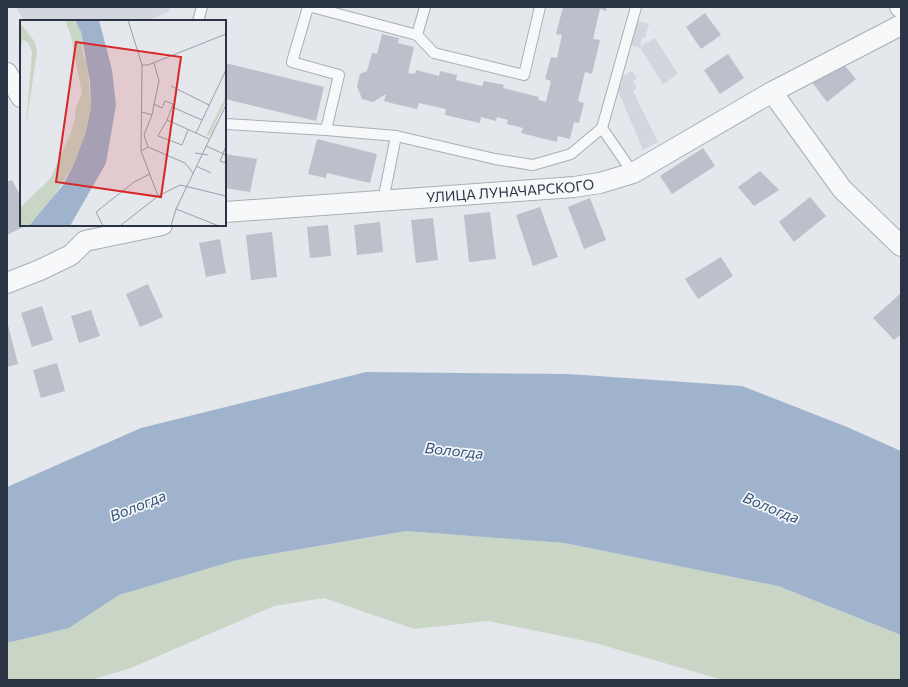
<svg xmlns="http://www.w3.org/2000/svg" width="908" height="687" font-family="Commissioner,sans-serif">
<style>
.built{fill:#d2d6de}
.green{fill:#c9d6c5}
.water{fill:#9fb4cc}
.building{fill:#bbc0ca}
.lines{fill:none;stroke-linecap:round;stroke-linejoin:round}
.lane-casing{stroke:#a9aeb7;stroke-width:12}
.street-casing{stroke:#a9aeb7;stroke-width:22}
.lane{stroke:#f7f8fa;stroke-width:10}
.street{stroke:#f7f8fa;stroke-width:20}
.labels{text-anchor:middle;stroke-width:3.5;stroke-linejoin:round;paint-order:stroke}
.street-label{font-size:14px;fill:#2b3445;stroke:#f4f6f9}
.water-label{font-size:15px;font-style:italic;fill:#34527a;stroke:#f4f6f9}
.inset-road{fill:none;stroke:#9a9fa9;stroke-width:1}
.view{fill:#d62828;fill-opacity:0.15;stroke:#d62828;stroke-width:2}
.inset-edge{fill:none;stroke:#2b3445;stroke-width:2}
</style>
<rect width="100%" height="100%" fill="#e4e7ec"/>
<!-- built -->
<g class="built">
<polygon points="16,7 170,7 168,12 147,21 24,21"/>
<polygon points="635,20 649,24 645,38 642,38 640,47 655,38 678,74 663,84 640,48 631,45 634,36 631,35"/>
<polygon points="632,71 637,78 633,81 637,88 633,91 658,142 643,150 617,88 622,84 620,78"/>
</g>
<!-- green -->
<polygon class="green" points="406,531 564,543 778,586 901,635 901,680 723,680 595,643 488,621 414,629 324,598 274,606 131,668 91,680 7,680 7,643 69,628 119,595 237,560"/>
<!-- water -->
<polygon class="water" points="366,372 568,374 742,386 847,427 901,451 901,635 778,586 564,543 406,531 237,560 119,595 69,628 7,643 7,487 141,428"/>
<!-- building -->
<g class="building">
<polygon points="563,7 607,7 606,11 600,9 593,39 600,40 592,74 585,72 578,101 584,103 579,123 574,122 570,139 558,136 557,142 521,133 523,128 507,124 508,120 497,117 496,121 481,117 480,123 445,115 446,109 419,103 417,109 395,104 384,101 386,94 373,102 362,99 357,86 360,74 367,71 372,53 377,54 382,34 399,38 398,43 414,47 408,73 415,74 416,70 439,76 440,71 457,75 456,80 482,86 484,81 504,85 503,88 539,97 538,100 546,102 551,81 545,79 551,57 557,58 562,35 556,34"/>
<polygon points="705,13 721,35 701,49 686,27"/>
<polygon points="728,54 744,78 720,94 704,70"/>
<polygon points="839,59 856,79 827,102 811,81"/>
<polygon points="225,63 324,87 316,121 225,99"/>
<polygon points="317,139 377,154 370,183 327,173 326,178 308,174"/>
<polygon points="703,148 715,166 672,194 660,176"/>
<polygon points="225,154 257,159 250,192 225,188"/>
<polygon points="760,171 779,190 754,206 738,187"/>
<polygon points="12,180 21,197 21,225 27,225 7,235 7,182"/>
<polygon points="810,197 826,216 794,242 779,222"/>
<polygon points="590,198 606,240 584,249 568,207"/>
<polygon points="540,207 558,257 533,266 516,215"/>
<polygon points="490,212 496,259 469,262 464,215"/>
<polygon points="433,218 438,260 416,263 411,220"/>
<polygon points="380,222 383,252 357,255 354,225"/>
<polygon points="328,225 331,256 310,258 307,227"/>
<polygon points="272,232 277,277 251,280 246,235"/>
<polygon points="220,239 226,273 206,277 199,243"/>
<polygon points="721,257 733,276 698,299 685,279"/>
<polygon points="148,284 163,317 140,327 126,294"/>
<polygon points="901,293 901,334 894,340 873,318"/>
<polygon points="42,306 53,340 32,347 21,313"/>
<polygon points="91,310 100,336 79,343 71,316"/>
<polygon points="7,321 18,364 7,367"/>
<polygon points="57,363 65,391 41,398 33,370"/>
</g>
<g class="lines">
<!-- lane casing -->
<g class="lane-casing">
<g id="lane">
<polyline points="312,7 417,35"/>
<polyline points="425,7 417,35 434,53 524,75 540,7"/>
<polyline points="198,21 202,7"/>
<polyline points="225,124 326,130 339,75 292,62 308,7"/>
<polyline points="326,130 396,136 383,201"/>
<polyline points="396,136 495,159 533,165 571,154 602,128"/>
<polyline points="633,173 602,128 636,7"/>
</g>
</g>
<!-- street casing -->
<g class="street-casing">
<g id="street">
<polyline points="900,7 901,8"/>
<polyline points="7,73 21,97"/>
<polyline points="772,92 842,189 901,246"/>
<path id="s1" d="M 225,212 L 574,187 L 600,183 L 633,173 L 772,92 L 901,25"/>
<polyline points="7,283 40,270 71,255 85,241 162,225"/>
</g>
</g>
<!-- lane -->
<use href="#lane" class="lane"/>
<!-- street -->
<use href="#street" class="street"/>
</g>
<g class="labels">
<!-- street labels -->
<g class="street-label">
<text dy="5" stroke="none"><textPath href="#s1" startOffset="286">УЛИЦА ЛУНАЧАРСКОГО</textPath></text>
</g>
<!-- water labels -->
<g class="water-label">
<text transform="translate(454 451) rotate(6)" y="5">Вологда</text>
<text transform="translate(138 506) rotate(-22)" y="5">Вологда</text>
<text transform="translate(771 508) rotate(22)" y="5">Вологда</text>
</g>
</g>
<!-- overview -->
<g transform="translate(20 20)">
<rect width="206" height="206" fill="#e4e7ec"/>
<path d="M 45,0 L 55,0 L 61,12 L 63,34 L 67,43 L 71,88 L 66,112 L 54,144 L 29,184 L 9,206 L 0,206 L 0,188 L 30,159 L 50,115 L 55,99 L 56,87 L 62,74 L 51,16 ZM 0,3 L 15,22 L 17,31 L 6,107 L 12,32 L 8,22 L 3,20 L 0,31 ZM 205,78 L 206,81 L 190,115 L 186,116 Z" fill="#c9d6c5"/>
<path d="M 55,0 L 79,0 L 92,50 L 96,85 L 86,143 L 50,206 L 9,206 L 43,165 L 54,144 L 66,112 L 71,88 L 70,62 L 61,12 Z" fill="#9fb4cc"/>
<path class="inset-road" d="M 108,0 L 122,45 L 121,131 L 138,176M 134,43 L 139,61 L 134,84 L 142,88 L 145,81 L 153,84 L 147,100M 122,45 L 128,45 L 206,14M 151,66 L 189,85M 152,87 L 182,100M 122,92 L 132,95 L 134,84M 168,110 L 162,125 L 138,116 L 147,100 L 176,113 L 189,119M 176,113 L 206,50M 186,126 L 206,135M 206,126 L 200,141 L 206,143M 128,127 L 124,115 L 132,95M 121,131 L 128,127 L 165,143 L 173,153M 175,133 L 188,135M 176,146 L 191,153M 156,189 L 199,206M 83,206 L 76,192 L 114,162 L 130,154M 100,206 L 138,176 L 160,165 L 206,176M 151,206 L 156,189 L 206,85"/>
<path class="view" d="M 56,22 L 161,37 L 141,177 L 36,162 Z"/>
<rect width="206" height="206" class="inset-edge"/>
</g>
<!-- border -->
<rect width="908" height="687" fill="none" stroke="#2b3445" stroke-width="16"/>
</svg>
